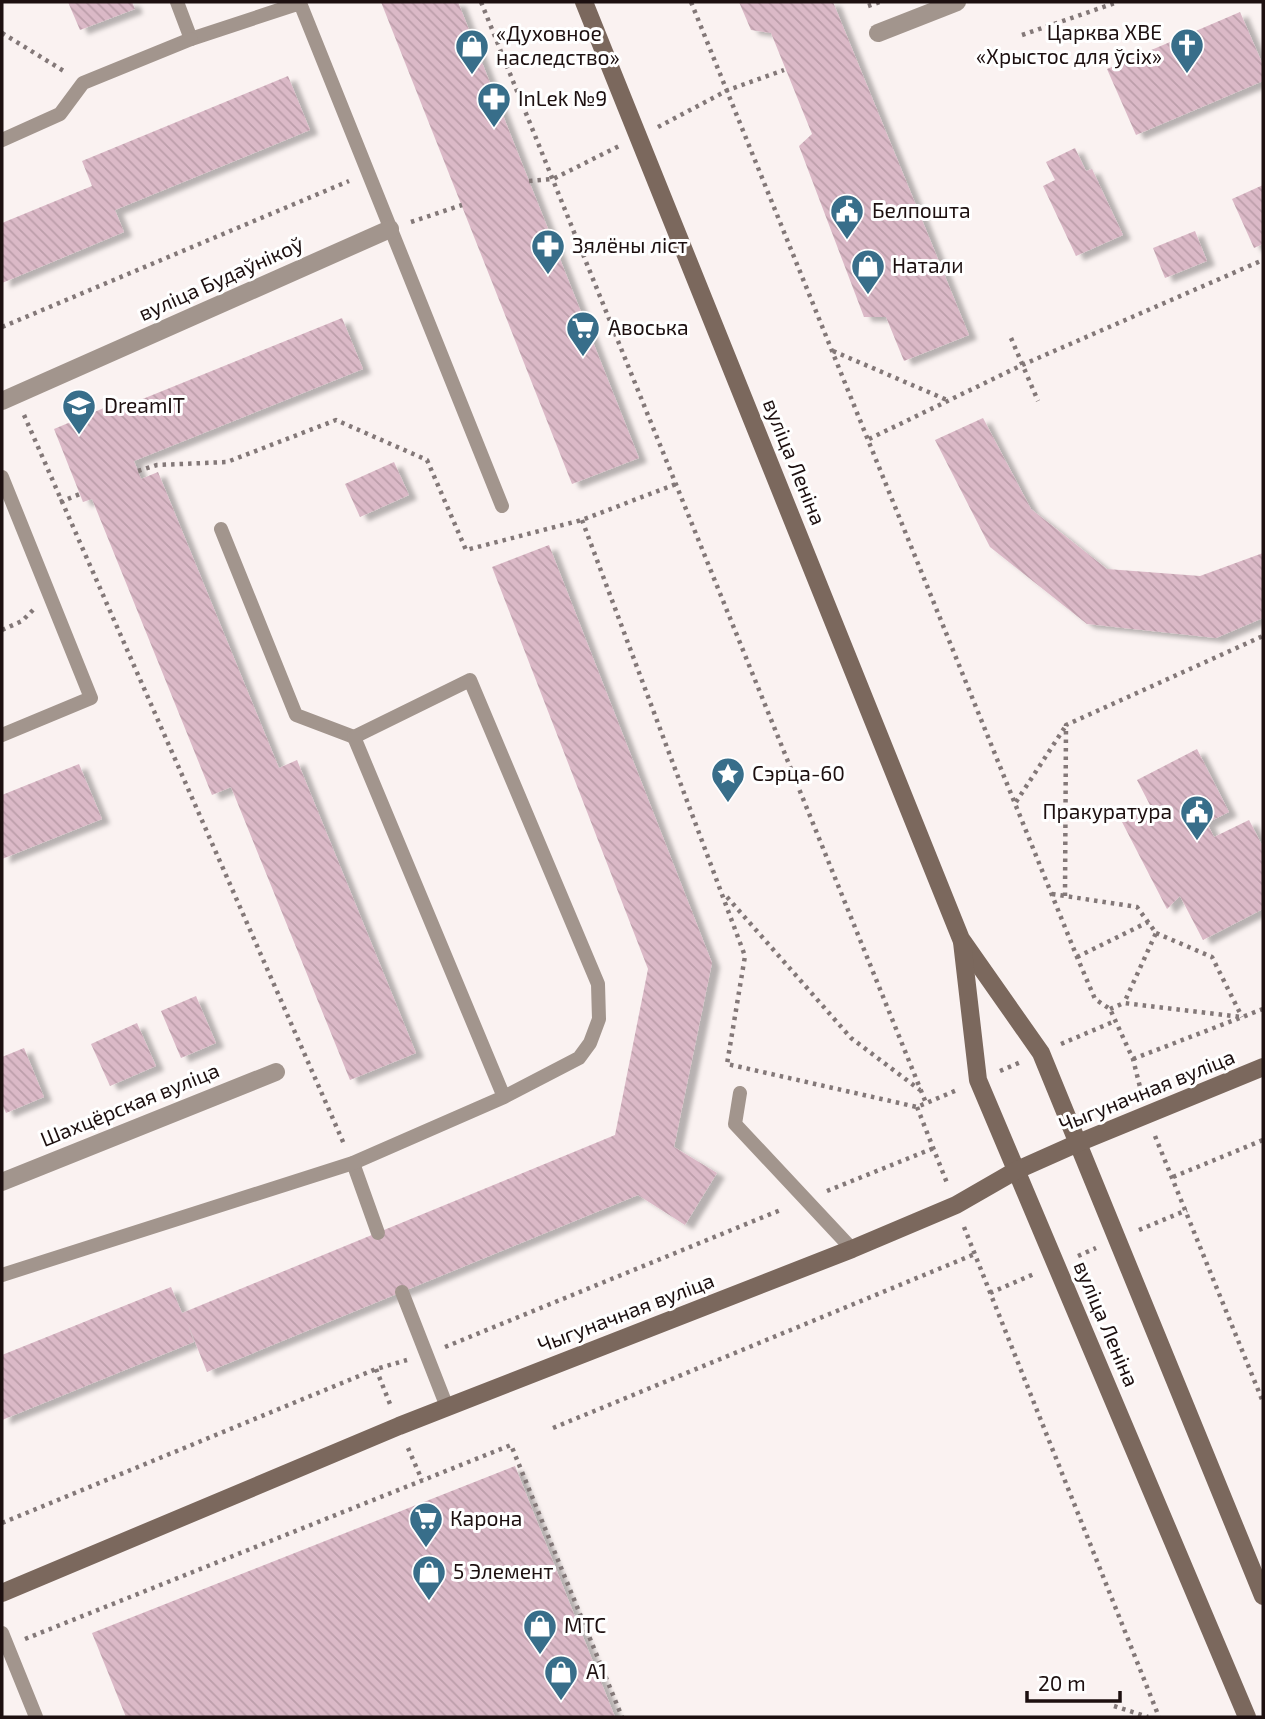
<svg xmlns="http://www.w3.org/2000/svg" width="1265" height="1719" font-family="'Exo 2',sans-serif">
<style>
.building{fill:url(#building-back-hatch);filter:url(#shadow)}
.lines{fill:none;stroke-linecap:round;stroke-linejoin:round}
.path{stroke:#837878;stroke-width:4.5;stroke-dasharray:3.5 5;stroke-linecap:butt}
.lane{stroke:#a2958d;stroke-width:14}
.street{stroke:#a2958d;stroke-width:18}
.secondary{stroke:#7b685d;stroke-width:18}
.labels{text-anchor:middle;stroke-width:6;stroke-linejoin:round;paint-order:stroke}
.poi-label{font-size:21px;fill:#1d1010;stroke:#fff;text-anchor:start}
.street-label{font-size:21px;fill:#1d1010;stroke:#fff}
</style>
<defs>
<pattern id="building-back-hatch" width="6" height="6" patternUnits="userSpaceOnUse" patternTransform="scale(1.75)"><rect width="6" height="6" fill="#dbb9c7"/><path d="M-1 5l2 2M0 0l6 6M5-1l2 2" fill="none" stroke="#bc9eaa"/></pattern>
<filter id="shadow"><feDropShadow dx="8" dy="4.5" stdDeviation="2" flood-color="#0004"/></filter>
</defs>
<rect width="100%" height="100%" fill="#faf2f1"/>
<!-- building -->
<g class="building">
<polygon points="68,2 132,2 135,9 80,30"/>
<polygon points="381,2 458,2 639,458 572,484"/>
<polygon points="739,2 833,2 969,335 904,361 886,317 864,317 799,146 812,134 771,33 751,30"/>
<polygon points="1240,12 1263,65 1263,81 1136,135 1107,69"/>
<polygon points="288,76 310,130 115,210 124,232 2,283 2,223 92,186 82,161"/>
<polygon points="1075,148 1086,171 1092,169 1123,235 1076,256 1043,186 1055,180 1046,162"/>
<polygon points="1263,185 1263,244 1254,248 1232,199"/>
<polygon points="1195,231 1207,261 1165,278 1153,248"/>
<polygon points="342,318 363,369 134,461 141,479 158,472 279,768 297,760 416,1053 350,1080 231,787 212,795 92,499 83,502 54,429 111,405 113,411"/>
<polygon points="983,418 1031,509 1107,569 1200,576 1263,553 1263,618 1216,638 1087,624 990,547 935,440"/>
<polygon points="394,462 409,495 360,517 345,484"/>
<polygon points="549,545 712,963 674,1147 717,1173 685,1225 638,1195 207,1372 187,1322 194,1342 2,1420 2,1355 171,1287 182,1313 615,1135 648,969 492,567"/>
<polygon points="1197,749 1229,812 1207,823 1214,837 1249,820 1263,847 1263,909 1203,940 1180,896 1167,909 1122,822 1151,807 1137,780"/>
<polygon points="79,764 102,819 2,859 2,795"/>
<polygon points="196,996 216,1043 181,1058 161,1011"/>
<polygon points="137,1023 156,1066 110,1086 91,1044"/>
<polygon points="24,1048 44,1097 6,1113 2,1104 2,1057"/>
<polygon points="515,1466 615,1717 126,1717 92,1633"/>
</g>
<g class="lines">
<!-- path -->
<g class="path">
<polyline points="481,2 926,1103"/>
<polyline points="691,2 1077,957 1095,999 1110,1009 1133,1059 1141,1091"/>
<polyline points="868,6 880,2"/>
<polyline points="2,33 67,73"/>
<polyline points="1022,35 1118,2"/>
<polyline points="658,127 728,90 784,70"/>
<polyline points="529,181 553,179 619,146"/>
<polyline points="411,222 462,205"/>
<polyline points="2,327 349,181"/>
<polyline points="1011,338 1038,401"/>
<polyline points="833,351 947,400"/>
<polyline points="24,415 344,1144"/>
<polyline points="869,439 1022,365 1263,260"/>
<polyline points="138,471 157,465 227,462 336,420 427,460 466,550 582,520 676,484"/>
<polyline points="60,502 80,494"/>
<polyline points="582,520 745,956 727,1064 917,1107 957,1090"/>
<polyline points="2,630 22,621 33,610"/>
<polyline points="1016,802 1065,727"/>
<polyline points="1052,894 1137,907 1156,933 1124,1003"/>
<polyline points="1065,896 1066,725 1263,636"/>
<polyline points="727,897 851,1038 920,1090"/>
<polyline points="1156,933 1212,957 1242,1017"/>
<polyline points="1077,957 1148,922"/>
<polyline points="1110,1009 1124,1003 1241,1017"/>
<polyline points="1061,1044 1115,1021"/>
<polyline points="1133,1059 1263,1009"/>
<polyline points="1000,1071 1021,1062"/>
<polyline points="917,1107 947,1183"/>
<polyline points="1155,1136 1263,1402"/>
<polyline points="1173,1177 1263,1140"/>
<polyline points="827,1191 934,1148"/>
<polyline points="964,1227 1159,1717"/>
<polyline points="1139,1230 1187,1210"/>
<polyline points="1078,1256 1096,1248"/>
<polyline points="990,1293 1034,1274"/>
<polyline points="445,1347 783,1209"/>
<polyline points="376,1369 390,1404"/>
<polyline points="553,1428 975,1254"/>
<polyline points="408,1448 422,1480"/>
<polyline points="2,1523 376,1369 407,1360"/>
<polyline points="25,1639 511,1445 622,1717"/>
<polyline points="1114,1706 1148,1717"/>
</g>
<!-- lane -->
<g class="lane">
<polyline points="177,2 191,39 300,3 502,506"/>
<polyline points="2,140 60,114 83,83 191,39"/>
<polyline points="2,477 91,698 2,735"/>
<polyline points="221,529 296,715 354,737"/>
<polyline points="740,1093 735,1124 852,1249"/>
<polyline points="353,1163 378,1233"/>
<polyline points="2,1275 353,1163 504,1097 579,1058 590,1043 599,1019 598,984 470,680 354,737 504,1097"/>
<polyline points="402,1292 447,1407"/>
<polyline points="2,1633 36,1717"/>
</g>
<!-- street -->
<g class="street">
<polyline points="878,33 957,2"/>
<polyline points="2,401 390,229"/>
<polyline points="2,1182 276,1072"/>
</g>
<!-- secondary -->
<g class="secondary">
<polyline points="584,2 961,939 1041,1053 1263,1596"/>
<polyline points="962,942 978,1080 1247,1717"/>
<polyline points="2,1593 399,1426 852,1249 956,1205 1015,1171 1078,1143 1263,1067"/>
</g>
</g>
<!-- icons -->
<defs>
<g id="church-pin" transform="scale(1.75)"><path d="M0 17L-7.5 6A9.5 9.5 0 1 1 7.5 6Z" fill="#386e8a" stroke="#fff"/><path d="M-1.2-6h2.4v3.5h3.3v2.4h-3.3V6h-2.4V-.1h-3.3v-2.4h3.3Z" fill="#fff"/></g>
<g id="shop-pin" transform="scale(1.75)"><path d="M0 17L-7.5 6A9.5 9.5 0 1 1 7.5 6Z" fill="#386e8a" stroke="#fff"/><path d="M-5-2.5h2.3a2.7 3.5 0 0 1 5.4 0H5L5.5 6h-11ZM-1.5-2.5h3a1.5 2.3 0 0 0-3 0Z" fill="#fff"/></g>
<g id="pharmacy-pin" transform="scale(1.75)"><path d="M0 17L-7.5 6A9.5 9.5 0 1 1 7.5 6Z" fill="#386e8a" stroke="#fff"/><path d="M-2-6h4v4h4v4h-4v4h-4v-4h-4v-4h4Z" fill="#fff"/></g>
<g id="civic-pin" transform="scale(1.75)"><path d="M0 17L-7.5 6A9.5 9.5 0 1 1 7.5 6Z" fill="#386e8a" stroke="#fff"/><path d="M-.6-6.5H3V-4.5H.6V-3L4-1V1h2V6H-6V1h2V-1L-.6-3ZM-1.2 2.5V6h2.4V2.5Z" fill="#fff"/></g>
<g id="supermarket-pin" transform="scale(1.75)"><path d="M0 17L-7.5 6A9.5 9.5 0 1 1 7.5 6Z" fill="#386e8a" stroke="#fff"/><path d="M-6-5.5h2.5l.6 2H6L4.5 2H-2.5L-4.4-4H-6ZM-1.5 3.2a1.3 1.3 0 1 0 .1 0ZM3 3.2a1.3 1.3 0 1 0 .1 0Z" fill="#fff"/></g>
<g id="school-pin" transform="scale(1.75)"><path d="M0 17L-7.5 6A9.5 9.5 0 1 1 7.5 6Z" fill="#386e8a" stroke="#fff"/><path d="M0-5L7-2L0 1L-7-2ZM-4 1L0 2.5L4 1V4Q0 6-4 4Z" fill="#fff"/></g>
<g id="sight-pin" transform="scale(1.75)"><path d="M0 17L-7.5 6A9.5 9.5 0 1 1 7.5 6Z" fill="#386e8a" stroke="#fff"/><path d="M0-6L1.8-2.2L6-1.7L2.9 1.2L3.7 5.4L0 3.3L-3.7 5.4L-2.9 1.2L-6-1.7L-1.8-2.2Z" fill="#fff"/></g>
</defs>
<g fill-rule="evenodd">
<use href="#church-pin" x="1187" y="45"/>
<use href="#shop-pin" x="472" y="46"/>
<use href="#pharmacy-pin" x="494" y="99"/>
<use href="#civic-pin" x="847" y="211"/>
<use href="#pharmacy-pin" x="548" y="246"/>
<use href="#shop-pin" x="868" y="266"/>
<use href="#supermarket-pin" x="583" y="328"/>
<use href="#school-pin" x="79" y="406"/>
<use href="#sight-pin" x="728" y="774"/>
<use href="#civic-pin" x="1197" y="812"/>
<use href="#supermarket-pin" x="426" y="1519"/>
<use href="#shop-pin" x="429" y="1572"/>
<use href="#shop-pin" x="540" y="1626"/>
<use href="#shop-pin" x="561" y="1672"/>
</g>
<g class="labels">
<!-- poi labels -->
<g class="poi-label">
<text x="1162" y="40" text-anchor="end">Царква ХВЕ<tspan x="1162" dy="24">«Хрыстос для ўсіх»</tspan></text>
<text x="496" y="41">«Духовное<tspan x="496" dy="24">наследство»</tspan></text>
<text x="518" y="106">InLek №9</text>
<text x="872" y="218">Белпошта</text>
<text x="572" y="253">Зялёны ліст</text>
<text x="892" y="273">Натали</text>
<text x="608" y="335">Авоська</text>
<text x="104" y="413">DreamIT</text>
<text x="752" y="781">Сэрца-60</text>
<text x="1172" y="819" text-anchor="end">Пракуратура</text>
<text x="450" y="1526">Карона</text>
<text x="453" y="1579">5 Элемент</text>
<text x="564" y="1633">МТС</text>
<text x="586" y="1679">A1</text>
</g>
<!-- street labels -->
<g class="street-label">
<text transform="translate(221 279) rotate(-24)" y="7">вуліца Будаўнікоў</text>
<text transform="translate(794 462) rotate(68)" y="7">вуліца Леніна</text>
<text transform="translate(1147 1091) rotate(-22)" y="7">Чыгуначная вуліца</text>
<text transform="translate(130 1105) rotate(-22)" y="7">Шахцёрская вуліца</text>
<text transform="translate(626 1313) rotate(-21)" y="7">Чыгуначная вуліца</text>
<text transform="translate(1106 1324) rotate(67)" y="7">вуліца Леніна</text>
</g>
</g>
<!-- border -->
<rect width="1265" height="1719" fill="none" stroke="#1d1010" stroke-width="7"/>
<!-- scale -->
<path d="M1027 1691v10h93v-10" fill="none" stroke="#1d1010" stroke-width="3.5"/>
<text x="1038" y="1691" font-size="21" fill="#1d1010" stroke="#ffffff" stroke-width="5" paint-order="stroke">20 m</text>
</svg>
